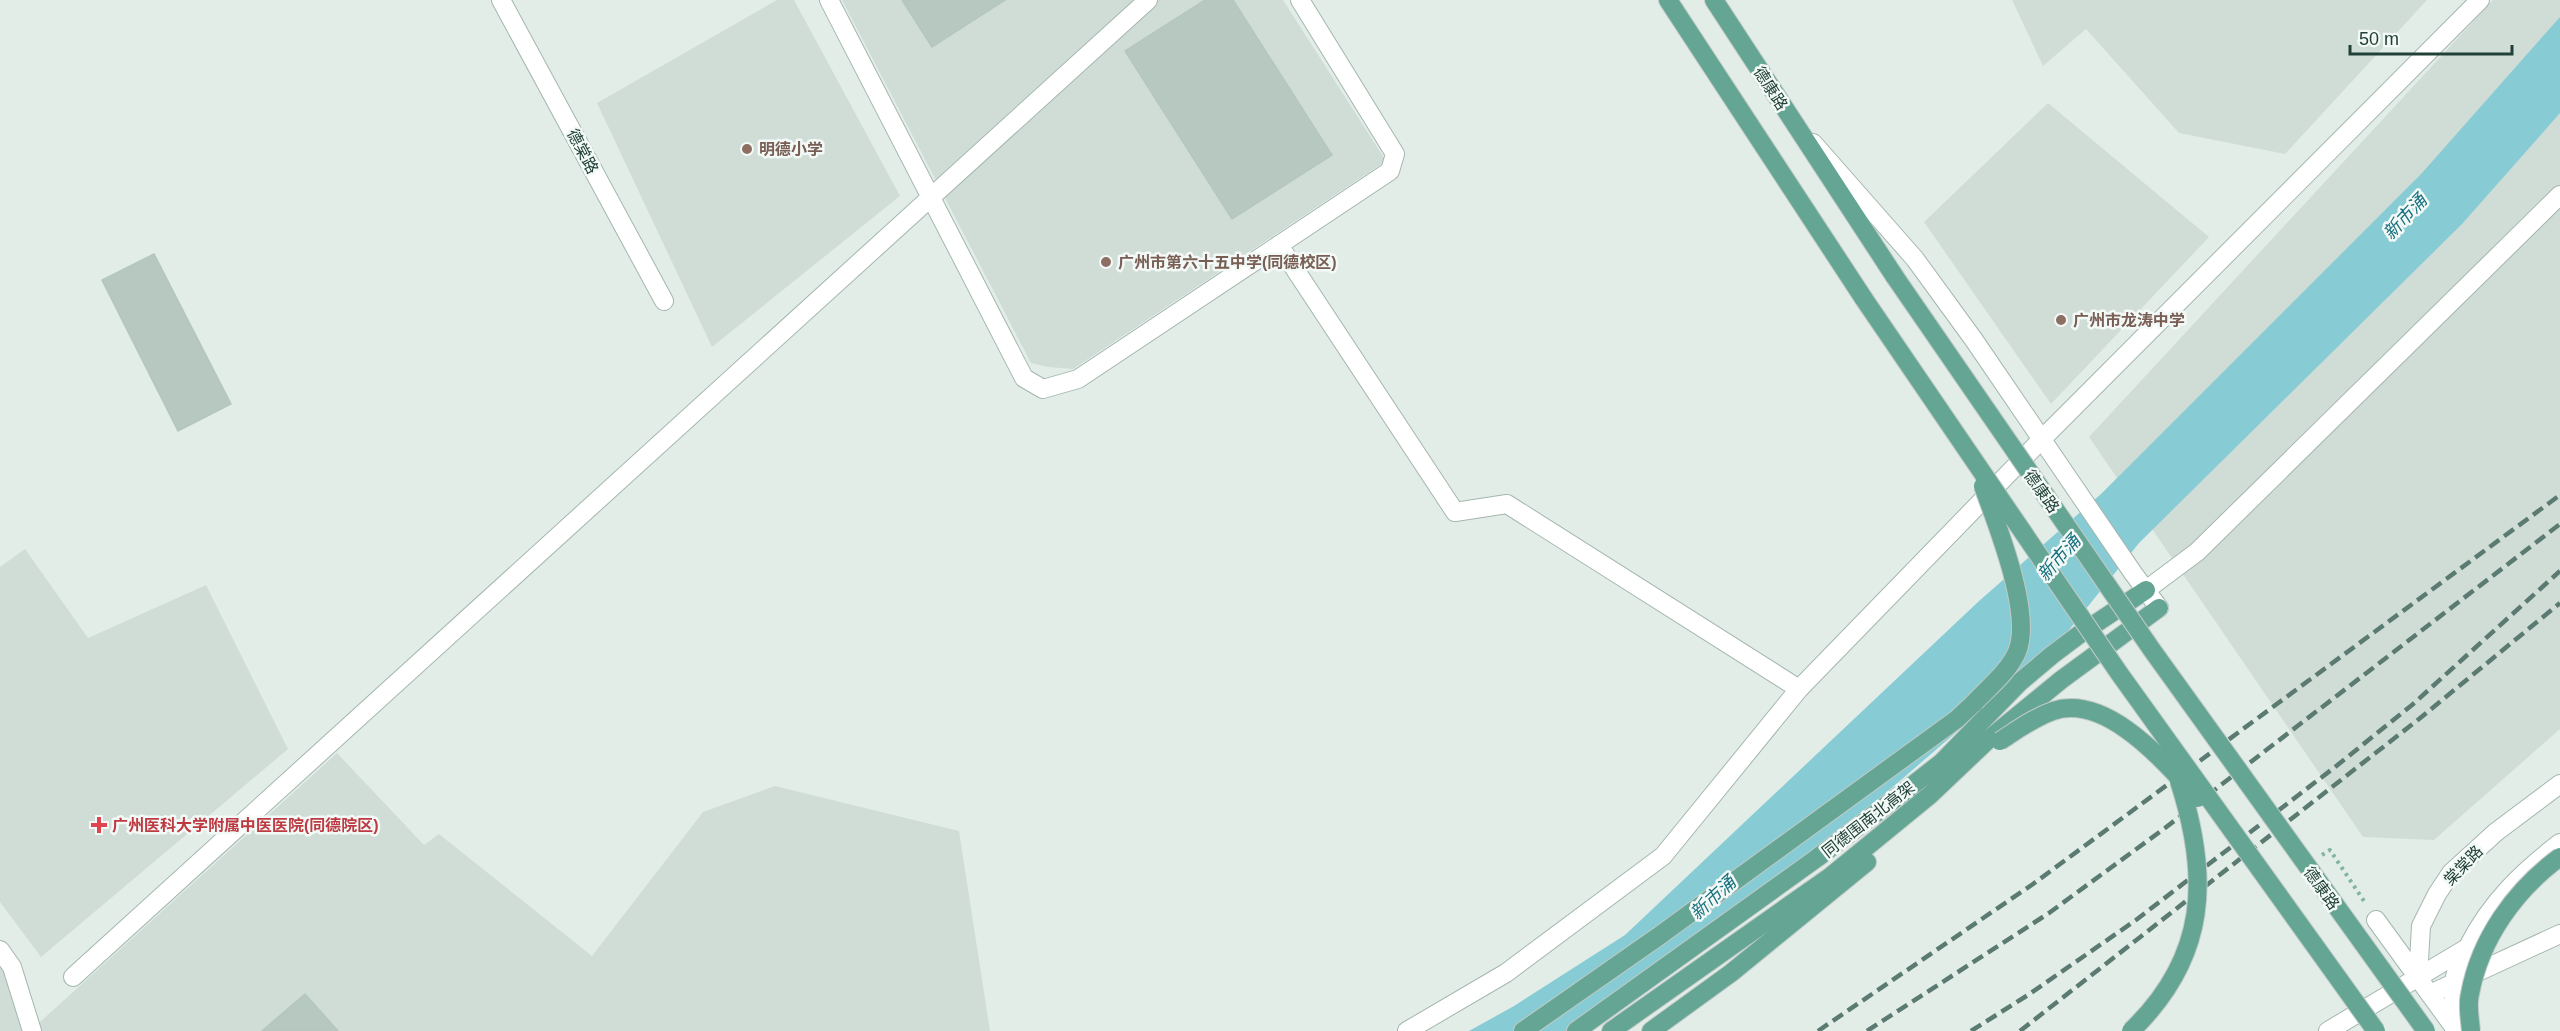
<svg xmlns="http://www.w3.org/2000/svg" width="2560" height="1031" font-family="Arial,'Noto Sans SC',sans-serif">
<style>
.built{fill:#d0ddd7}
.water{fill:#87cbd5}
.building{fill:#b7c8c1;stroke:#b4c7bf;stroke-width:1.5}
.lines{fill:none;stroke-linecap:round;stroke-linejoin:round}
.minor-casing{stroke:#a4b6af;stroke-width:20}
.major-casing{stroke:#c1cac7;stroke-width:20}
.path{stroke:#81b3a2;stroke-width:4;stroke-dasharray:3 4.5;stroke-linecap:butt}
.minor{stroke:#fff;stroke-width:18}
.major{stroke:#64a593;stroke-width:18}
.rail{stroke:#5b7b72;stroke-width:4.5;stroke-dasharray:12 6;stroke-linecap:butt}
.major-bridge-casing{stroke:#c1cac7;stroke-width:20;stroke-linecap:butt}
.major-bridge{stroke:#64a593;stroke-width:18}
.education-dot{fill:#8d6e63;stroke:#f3f9f6;stroke-width:2}
.health-dot{fill:#e0444e;stroke:#f3f9f6;stroke-width:2}
.labels{text-anchor:middle;stroke-width:5;stroke-linejoin:round;paint-order:stroke}
.street-label{font-size:16px;fill:#214037;stroke:#f3f9f6}
.education-label{font-size:16px;font-weight:bold;fill:#785e54;stroke:#f3f9f6;text-anchor:start}
.health-label{font-size:16px;font-weight:bold;fill:#be3a42;stroke:#f3f9f6;text-anchor:start}
.water-label{font-size:18px;font-style:italic;fill:#17707f;stroke:#f3f9f6}
</style>
<rect width="100%" height="100%" fill="#e2ede8"/>
<!-- built -->
<g class="built">
<polygon points="777,0 794,0 900,196 712,347 597,103"/>
<polygon points="842,0 1283,0 1386,161 1073,369 1048,367 1031,363"/>
<polygon points="2012,0 2427,0 2285,154 2179,133 2086,29 2043,66"/>
<polygon points="2493,0 2560,0 2560,729 2434,840 2363,837 2089,437"/>
<polygon points="2048,103 2209,237 2051,404 1924,222"/>
<polygon points="25,549 88,638 206,585 288,749 41,957 0,902 0,567"/>
<polygon points="337,753 424,845 439,834 592,956 703,812 775,786 959,831 990,1031 30,1031"/>
<polygon points="0,965 13,982 27,1031 0,1031"/>
</g>
<!-- water -->
<polygon class="water" points="2560,17 2560,113 2462,224 2139,543 2056,646 1740,919 1580,1031 1469,1031 1514,1006 1625,935 1978,602 2101,494 2422,173"/>
<!-- building -->
<g class="building">
<polygon points="902,0 1005,0 932,47"/>
<polygon points="1205,0 1233,0 1332,155 1232,219 1125,51"/>
<polygon points="154,254 231,404 178,431 102,280"/>
<polygon points="305,994 338,1031 262,1031"/>
</g>
<g class="lines">
<!-- minor casing -->
<g class="minor-casing">
<g id="minor">
<polyline points="501,0 664,301"/>
<polyline points="829,0 1024,378 1043,389 1078,379 1279,245"/>
<polyline points="1300,0 1395,154 1390,171 1279,245 1455,512 1507,504 1799,689"/>
<polyline points="1813,143 1915,259 1974,340 2133,573 2159,608"/>
<polyline points="2146,590 2197,552 2560,195"/>
<polyline points="2376,920 2456,1030"/>
<polyline points="0,950 12,967 32,1031"/>
<polyline points="73,977 1148,0"/>
<polyline points="2418,978 2421,926 2437,894 2451,873 2496,832 2560,784"/>
<polyline points="2430,994 2560,934"/>
<path d="M 2455,1029 C 2455,1014 2452,997 2454,983 C 2455,970 2463,956 2469,945 C 2491,902 2522,872 2560,843"/>
<polyline points="1407,1031 1506,973 1663,856 1799,689 2041,440 2480,0"/>
<polyline points="2328,1031 2467,948"/>
</g>
</g>
<!-- major casing -->
<g class="major-casing">
<g id="major">
<polyline points="1668,0 1864,299"/>
<polyline points="1714,0 1895,277"/>
<polyline points="1523,1031 1659,936 1957,719 1975,702"/>
<polyline points="1576,1031 1817,858 1909,788 1942,762 2020,682 2052,655 2080,634 2146,590"/>
<polyline points="1611,1031 1831,876 1930,795 1989,739 2061,680 2159,608"/>
<polyline points="1651,1031 1731,973 1867,862"/>
</g>
</g>
<!-- path -->
<polyline class="path" points="2322,855 2330,850 2366,904"/>
<!-- minor -->
<use href="#minor" class="minor"/>
<!-- major -->
<use href="#major" class="major"/>
<!-- rail -->
<g class="rail">
<polyline points="1818,1031 2033,884 2560,495"/>
<polyline points="1867,1031 2049,913 2165,828 2560,524"/>
<polyline points="1971,1031 2028,995 2136,920 2335,767 2412,705 2560,571"/>
<polyline points="2020,1031 2419,719 2560,603"/>
</g>
<!-- major-bridge casing -->
<g class="major-bridge-casing">
<g id="major-bridge">
<polyline points="1895,277 2152,650 2426,1031"/>
<polyline points="1864,299 2119,673 2376,1031"/>
<path d="M 1975,702 C 1989,687 2008,672 2017,652 C 2033,614 1997,525 1983,486"/>
<path d="M 2000,741 C 2017,730 2033,718 2053,711 C 2107,693 2165,763 2198,798"/>
<path d="M 2131,1031 C 2208,957 2210,877 2179,781"/>
<path d="M 2471,1031 C 2470,1019 2467,1005 2470,994 C 2480,939 2515,890 2560,857"/>
</g>
</g>
<!-- major-bridge -->
<use href="#major-bridge" class="major-bridge"/>
</g>
<!-- markers -->
<g class="education-dot">
<circle cx="747" cy="149" r="6"/>
<circle cx="1106" cy="262" r="6"/>
<circle cx="2061" cy="320" r="6"/>
</g>
<path class="health-dot" d="M96 816h6v6h6v6h-6v6h-6v-6h-6v-6h6z"/>
<g class="labels">
<!-- street labels -->
<g class="street-label">
<text transform="translate(1771 88) rotate(57)" y="6">德康路</text>
<text transform="translate(583 151) rotate(62)" y="6">德棠路</text>
<text transform="translate(2042 491) rotate(55)" y="6">德康路</text>
<text transform="translate(1868 819) rotate(-38)" y="6">同德围南北高架</text>
<text transform="translate(2463 865) rotate(-46)" y="6">棠棠路</text>
<text transform="translate(2322 888) rotate(54)" y="6">德康路</text>
</g>
<!-- education labels -->
<g class="education-label">
<text x="759" y="155">明德小学</text>
<text x="1118" y="268">广州市第六十五中学(同德校区)</text>
<text x="2073" y="326">广州市龙涛中学</text>
</g>
<!-- health labels -->
<g class="health-label">
<text x="112" y="831">广州医科大学附属中医医院(同德院区)</text>
</g>
<!-- water labels -->
<g class="water-label">
<text transform="translate(2405 217) rotate(-47)" y="6">新市涌</text>
<text transform="translate(2059 558) rotate(-49)" y="6">新市涌</text>
<text transform="translate(1713 898) rotate(-43)" y="6">新市涌</text>
</g>
</g>
<!-- scale -->
<path d="M2350 45v9h162v-9" fill="none" stroke="#214037" stroke-width="3"/>
<text x="2359" y="45" font-size="18" fill="#214037" stroke="#f3f9f6" stroke-width="4.5" paint-order="stroke">50 m</text>
</svg>
